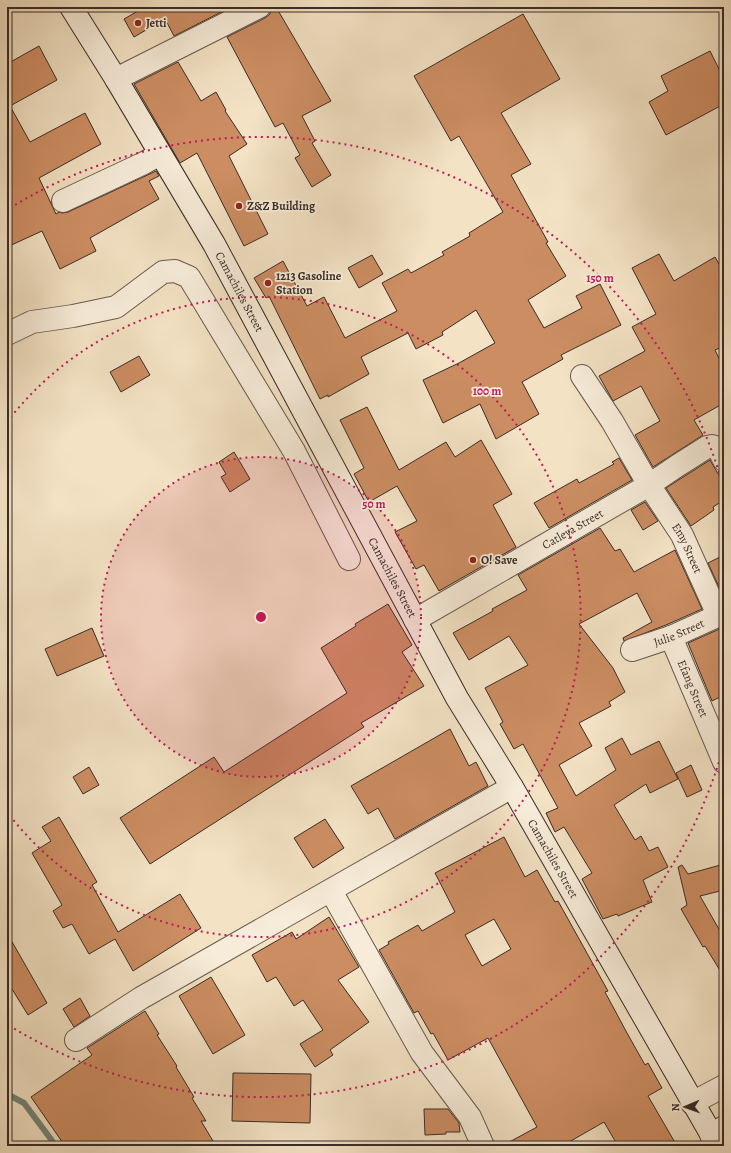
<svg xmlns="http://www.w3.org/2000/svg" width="731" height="1153" font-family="Alegreya,serif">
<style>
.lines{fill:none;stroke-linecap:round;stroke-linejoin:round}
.stream{stroke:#748479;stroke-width:6}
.building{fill:#cc8d62;stroke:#392c27;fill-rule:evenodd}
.street-casing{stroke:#685a4e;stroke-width:24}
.secondary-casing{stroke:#392c27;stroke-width:24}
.street{stroke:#f7ecd9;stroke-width:22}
.secondary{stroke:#f7ecd9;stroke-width:22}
.ring{fill:none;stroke:#c2185b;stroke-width:2;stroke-dasharray:2 4}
.poi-dot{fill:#8f2418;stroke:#f7ecd9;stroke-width:1.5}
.labels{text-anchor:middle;stroke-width:3.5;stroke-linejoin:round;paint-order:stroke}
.poi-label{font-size:12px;font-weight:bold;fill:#392c27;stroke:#f7ecd9;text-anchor:start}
.street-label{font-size:12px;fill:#392c27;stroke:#f7ecd9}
.centre{fill:#c2185b;stroke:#f7ecd9;stroke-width:2}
.ring-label{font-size:12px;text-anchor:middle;font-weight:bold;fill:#c2185b;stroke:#f7ecd9;stroke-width:3.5;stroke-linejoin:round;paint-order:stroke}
</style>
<rect width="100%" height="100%" fill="#f3e2c4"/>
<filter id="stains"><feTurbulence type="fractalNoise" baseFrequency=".005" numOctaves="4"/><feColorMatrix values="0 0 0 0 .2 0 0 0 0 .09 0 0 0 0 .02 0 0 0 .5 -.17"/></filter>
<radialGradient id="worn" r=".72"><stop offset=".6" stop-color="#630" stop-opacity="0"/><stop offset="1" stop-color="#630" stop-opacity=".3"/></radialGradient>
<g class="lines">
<!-- stream -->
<polyline class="stream" points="7,1094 24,1103 56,1146"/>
</g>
<!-- building -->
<g class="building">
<polygon points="145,7 231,7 174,36 165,19 134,37 124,19"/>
<polygon points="271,7 276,7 331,101 302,116 315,141 312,143 331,175 312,187 295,158 300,155 283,123 275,127 227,37 265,18 270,14"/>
<polygon points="523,14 560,79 501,113 531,164 511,175 548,242 546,243 566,276 528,300 544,328 582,308 576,296 600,284 621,325 561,355 563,359 522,382 539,414 496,439 480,404 443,423 423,380 459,363 495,343 476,310 442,332 443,335 416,349 408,333 361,357 369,374 328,397 328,395 320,399 269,296 266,298 254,278 283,261 307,306 324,297 345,338 397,311 382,283 408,269 411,273 444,255 442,252 470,236 469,233 503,212 459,136 451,141 414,76"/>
<polygon points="39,46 57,80 10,106 30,142 85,113 101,144 39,178 56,214 59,212 62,213 68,212 156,171 159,176 149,181 159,199 90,238 96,251 60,269 42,231 7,247 7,64"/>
<polygon points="710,51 724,79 724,104 666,135 649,102 668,91 661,76"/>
<polygon points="178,62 201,101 216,92 226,110 225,111 247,144 229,156 268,234 244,246 197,153 180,163 134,84"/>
<polygon points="659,254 674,281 715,257 724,273 724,346 715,350 724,369 724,403 694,420 703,435 653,467 635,435 660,421 641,386 613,401 599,376 645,351 632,327 656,314 632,268"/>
<polygon points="372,255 383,274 359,288 348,268"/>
<polygon points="139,356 150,375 121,392 110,372"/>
<polygon points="367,407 399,470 446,442 455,457 481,440 512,494 493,505 516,547 439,591 424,565 416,569 395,532 417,521 397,486 369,502 354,474 364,468 340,420"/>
<polygon points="234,452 250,479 230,492 221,477 226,474 219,462"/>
<polygon points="619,458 632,480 549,528 534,503 577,479 579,483 614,464 612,462"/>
<polygon points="710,460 724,484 724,500 713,507 714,510 691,526 666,488"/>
<polygon points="645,502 658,521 643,530 631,510"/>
<polygon points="600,528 615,551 620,549 634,572 675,550 702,609 666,625 624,641 623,638 652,622 637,593 579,624 613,668 625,692 609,702 611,706 579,723 592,746 559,765 576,796 616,770 605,748 622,738 631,755 659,741 678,779 650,793 646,784 614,805 635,840 641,836 649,851 658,847 668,867 643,880 652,902 618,916 617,914 603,919 582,879 592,873 564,827 555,832 546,813 558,808 523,744 514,749 500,724 503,722 485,688 528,665 509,636 469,660 453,633 493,611 492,609 527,590 518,575"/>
<polygon points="724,555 724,598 708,563"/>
<polygon points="388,604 412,645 402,652 424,686 361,723 364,727 150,864 120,818 214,757 224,772 347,693 321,648 356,626 355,624"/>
<polygon points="724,627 724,695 712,701 688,643"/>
<polygon points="92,628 104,656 57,676 45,649"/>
<polygon points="450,729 469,766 476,762 488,786 395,839 378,808 368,814 351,786"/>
<polygon points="691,765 702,790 687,797 676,773"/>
<polygon points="89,767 99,785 83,794 73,777"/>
<polygon points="59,817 97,882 92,885 118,932 180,894 201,928 133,971 115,939 89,954 72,924 63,928 53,911 62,905 32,853 51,841 42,827"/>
<polygon points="325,819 344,848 313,868 294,838"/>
<path d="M 504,837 L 525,877 L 537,870 L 555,902 L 558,901 L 608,991 L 605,992 L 627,1033 L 645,1065 L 648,1063 L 662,1088 L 648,1096 L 677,1146 L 618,1146 L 604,1122 L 562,1146 L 502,1146 L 537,1127 L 488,1038 L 448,1060 L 433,1033 L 431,1034 L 418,1011 L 414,1013 L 379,950 L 389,944 L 388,942 L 418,925 L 422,931 L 455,912 L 435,873 ZM 494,919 L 511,949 L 482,966 L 465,935 Z"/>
<polygon points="724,864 724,890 700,896 724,938 724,977 705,946 703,947 681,909 687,905 678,867 682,865 688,874"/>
<polygon points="329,917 359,967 338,980 369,1022 330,1050 333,1055 315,1067 300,1044 323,1030 303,1000 294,1006 276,977 267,982 252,955 292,932 296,939"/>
<polygon points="7,933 47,1003 28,1015 7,981"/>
<polygon points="211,977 245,1035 213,1054 179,996"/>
<polygon points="80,998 90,1016 74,1027 63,1009"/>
<polygon points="145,1011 159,1034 157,1035 177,1066 176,1067 194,1097 192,1098 206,1121 201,1121 216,1146 65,1146 31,1097 92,1055 87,1048"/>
<polygon points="233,1073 311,1074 310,1123 232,1121"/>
<polygon points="424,1109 448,1109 459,1123 460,1132 446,1132 446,1134 425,1135"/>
</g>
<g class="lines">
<!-- street casing -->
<g class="street-casing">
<g id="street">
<polyline points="116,79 259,7"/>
<polyline points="63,201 144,163 160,154"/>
<polyline points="7,334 32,322 73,316 116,307 163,272 175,271 189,277 294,451 349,559"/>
<path id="s1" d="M 582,376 L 612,421 L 649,485 L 682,535 L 718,615"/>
<path id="s2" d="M 415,620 L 649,485 L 677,466 L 707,447 L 712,446 L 718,448 L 724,460"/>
<path id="s3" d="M 671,637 L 724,762"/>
<path id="s4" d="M 632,650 L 671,637 L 724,613"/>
<polyline points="331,891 422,1053 470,1117 483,1146"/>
<polyline points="76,1040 141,998 512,787"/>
<polyline points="692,1103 724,1086"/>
<polyline points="711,1135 724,1127"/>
</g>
</g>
<!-- secondary casing -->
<g class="secondary-casing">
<g id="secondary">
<path id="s5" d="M 71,7 L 116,79 L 214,244 L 457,698 L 512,787 L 718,1146"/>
</g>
</g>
<!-- street -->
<use href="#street" class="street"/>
<!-- secondary -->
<use href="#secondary" class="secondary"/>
</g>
<!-- distance rings -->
<circle cx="261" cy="617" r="160" fill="#c2185b" fill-opacity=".12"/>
<g class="ring">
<circle cx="261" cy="617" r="160"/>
<path d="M7 422A320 320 0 1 1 7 812"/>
<path d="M724 745A480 480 0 0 1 10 1026M10 208A480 480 0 0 1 724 489"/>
</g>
<!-- markers -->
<g class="poi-dot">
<circle cx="138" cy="23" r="4"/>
<circle cx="239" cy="206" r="4"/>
<circle cx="268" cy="283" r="4"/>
<circle cx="473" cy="560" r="4"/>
</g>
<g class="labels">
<!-- poi labels -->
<g class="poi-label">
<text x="146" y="27">Jetti</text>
<text x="247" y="210">Z&amp;Z Building</text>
<text x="276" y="280">1213 Gasoline<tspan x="276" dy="14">Station</tspan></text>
<text x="481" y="564">O! Save</text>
</g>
<!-- street labels -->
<g class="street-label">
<text dy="4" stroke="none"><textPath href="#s5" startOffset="331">Camachiles Street</textPath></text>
<text dy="4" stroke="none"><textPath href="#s2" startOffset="182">Catleya Street</textPath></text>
<text dy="4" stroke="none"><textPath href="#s1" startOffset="202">Emy Street</textPath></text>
<text dy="4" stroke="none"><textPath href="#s5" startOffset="655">Camachiles Street</textPath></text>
<text dy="4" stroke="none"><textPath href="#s4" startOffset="50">Julie Street</textPath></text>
<text dy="4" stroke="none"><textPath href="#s3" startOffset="56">Efang Street</textPath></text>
<text dy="4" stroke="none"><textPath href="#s5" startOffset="979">Camachiles Street</textPath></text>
</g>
</g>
<circle cx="261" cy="617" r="6" class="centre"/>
<g class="ring-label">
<text x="600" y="282">150 m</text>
<text x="487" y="395">100 m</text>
<text x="374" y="508">50 m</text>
</g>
<!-- margin -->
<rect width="731" height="1153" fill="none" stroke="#f3e2c4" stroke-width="24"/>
<rect x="8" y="8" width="715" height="1137" fill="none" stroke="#392c27" stroke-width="2"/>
<rect x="12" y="12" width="707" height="1129" fill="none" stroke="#392c27"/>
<!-- north arrow -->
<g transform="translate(685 1107) rotate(268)" stroke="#f7ecd9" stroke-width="3" paint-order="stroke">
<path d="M0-3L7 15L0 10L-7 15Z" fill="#392c27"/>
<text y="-6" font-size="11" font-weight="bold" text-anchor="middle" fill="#392c27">N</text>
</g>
<rect width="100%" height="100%" filter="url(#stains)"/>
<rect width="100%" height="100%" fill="url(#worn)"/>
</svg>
